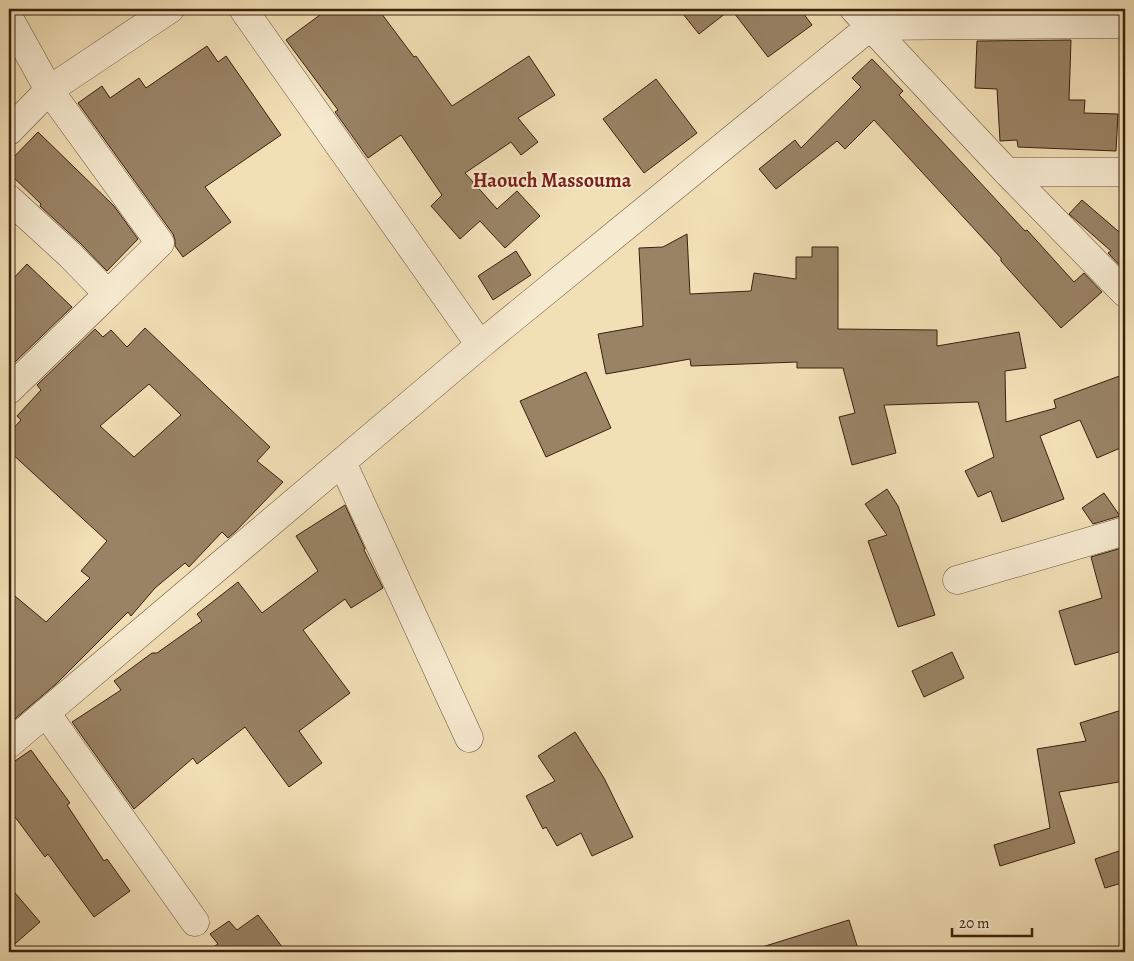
<svg xmlns="http://www.w3.org/2000/svg" width="1134" height="961" font-family="Alegreya,serif">
<style>
.building{fill:#998365;stroke:#3a200e;fill-rule:evenodd}
.lines{fill:none;stroke-linecap:round;stroke-linejoin:round}
.minor-casing{stroke:#685038;stroke-width:29}
.minor{stroke:#f6ead0;stroke-width:28}
.labels{text-anchor:middle;stroke-width:4;stroke-linejoin:round;paint-order:stroke}
.quarter-label{font-size:20px;font-weight:bold;fill:#7a1f14;stroke:#f6ead0}
</style>
<rect width="100%" height="100%" fill="#f1dfb6"/>
<filter id="stains"><feTurbulence type="fractalNoise" baseFrequency=".004" numOctaves="4"/><feColorMatrix values="0 0 0 0 .2 0 0 0 0 .09 0 0 0 0 .02 0 0 0 .5 -.17"/></filter>
<radialGradient id="worn" r=".72"><stop offset=".6" stop-color="#630" stop-opacity="0"/><stop offset="1" stop-color="#630" stop-opacity=".3"/></radialGradient>
<!-- building -->
<g class="building">
<polygon points="328,9 378,9 414,57 416,56 452,106 529,56 555,95 518,118 538,142 521,155 511,142 465,173 497,209 517,191 540,216 505,248 480,221 460,239 431,206 442,195 401,135 368,158 335,112 338,110 286,40"/>
<polygon points="679,9 731,9 699,34"/>
<polygon points="731,9 800,9 812,25 768,57"/>
<polygon points="1071,40 1069,100 1085,100 1084,113 1118,114 1116,151 1018,147 1017,140 1000,141 997,89 975,88 977,41"/>
<polygon points="207,46 218,62 226,56 281,135 205,187 231,222 183,257 175,246 175,240 173,234 78,103 102,86 110,98 139,78 146,88"/>
<polygon points="872,59 903,91 899,95 1025,231 1027,230 1074,282 1084,273 1102,292 1061,328 1001,261 1001,258 874,120 845,149 837,141 776,189 759,169 795,140 801,148 861,87 852,78"/>
<polygon points="656,79 697,133 644,173 603,119"/>
<polygon points="38,132 114,206 138,239 107,271 80,243 40,206 41,204 9,173 9,162"/>
<polygon points="1082,200 1125,237 1125,271 1108,253 1111,251 1069,214"/>
<polygon points="687,234 690,294 751,291 754,273 796,279 796,257 812,257 812,247 838,247 838,329 937,330 937,346 1019,332 1026,368 1005,371 1006,422 1056,408 1054,400 1125,374 1125,446 1097,458 1080,420 1040,436 1064,499 1002,522 991,491 978,497 965,471 994,457 978,402 884,405 896,453 852,465 839,417 855,413 843,368 797,368 797,362 691,366 690,359 606,374 598,334 643,326 639,248 663,247"/>
<polygon points="516,251 531,275 493,300 478,276"/>
<polygon points="27,264 72,307 14,363 9,358 9,283"/>
<path d="M 145,328 L 270,447 L 257,461 L 283,482 L 235,532 L 228,538 L 222,532 L 189,567 L 185,563 L 155,588 L 131,616 L 128,612 L 56,684 L 9,724 L 9,591 L 46,622 L 90,578 L 81,571 L 107,541 L 9,451 L 9,433 L 21,420 L 17,416 L 41,390 L 37,385 L 95,329 L 103,337 L 111,330 L 127,347 ZM 149,384 L 181,415 L 134,457 L 100,426 Z"/>
<polygon points="586,372 611,428 546,457 520,401"/>
<polygon points="887,489 898,506 935,615 898,627 868,541 887,535 865,504"/>
<polygon points="1104,493 1120,516 1093,524 1082,508"/>
<polygon points="345,505 365,549 364,550 383,588 351,608 345,599 303,630 350,693 299,731 322,763 289,787 245,727 197,764 193,758 134,809 72,722 121,690 114,681 152,653 157,653 202,621 197,614 238,582 262,613 318,571 296,536"/>
<polygon points="1125,547 1125,650 1075,665 1059,611 1102,598 1091,557"/>
<polygon points="952,652 964,678 924,697 912,671"/>
<polygon points="1125,709 1125,781 1059,792 1075,843 1000,866 994,845 1050,828 1037,749 1086,741 1080,723"/>
<polygon points="575,732 604,778 633,837 592,856 581,833 557,846 546,827 543,829 526,796 555,781 538,756"/>
<polygon points="31,750 70,803 67,805 104,861 107,859 130,891 94,917 48,854 45,857 9,809 9,765"/>
<polygon points="1125,849 1125,882 1105,888 1095,859"/>
<polygon points="9,886 40,922 9,949"/>
<polygon points="258,915 286,952 206,952 218,944 210,934 229,921 237,930"/>
<polygon points="849,920 859,952 762,952 762,947"/>
</g>
<g class="lines">
<!-- minor casing -->
<g class="minor-casing">
<g id="minor">
<polyline points="243,9 480,345"/>
<polyline points="854,9 1007,172 1125,293"/>
<polyline points="9,18 49,90 160,243 108,294"/>
<polyline points="9,131 49,90 170,9"/>
<polyline points="1007,172 1125,172"/>
<polyline points="9,199 69,254 108,294 9,390"/>
<polyline points="342,462 469,738"/>
<polyline points="957,580 1125,531"/>
<polyline points="46,713 195,922"/>
<polyline points="9,744 480,345 871,26 1125,24"/>
</g>
</g>
<!-- minor -->
<use href="#minor" class="minor"/>
</g>
<g class="labels">
<!-- quarter labels -->
<g class="quarter-label">
<text x="552" y="187">Haouch Massouma</text>
</g>
</g>
<!-- margin -->
<rect width="1134" height="961" fill="none" stroke="#f1dfb6" stroke-width="30"/>
<rect x="10" y="10" width="1114" height="941" fill="none" stroke="#3a200e" stroke-width="2.5"/>
<rect x="15" y="15" width="1104" height="931" fill="none" stroke="#3a200e"/>
<!-- scale -->
<path d="M952 928v8h80v-8" fill="none" stroke="#3a200e" stroke-width="2.5"/>
<text x="959" y="928" font-size="15" fill="#3a200e" stroke="#f6ead0" stroke-width="4" paint-order="stroke">20 m</text>
<rect width="100%" height="100%" filter="url(#stains)"/>
<rect width="100%" height="100%" fill="url(#worn)"/>
</svg>
